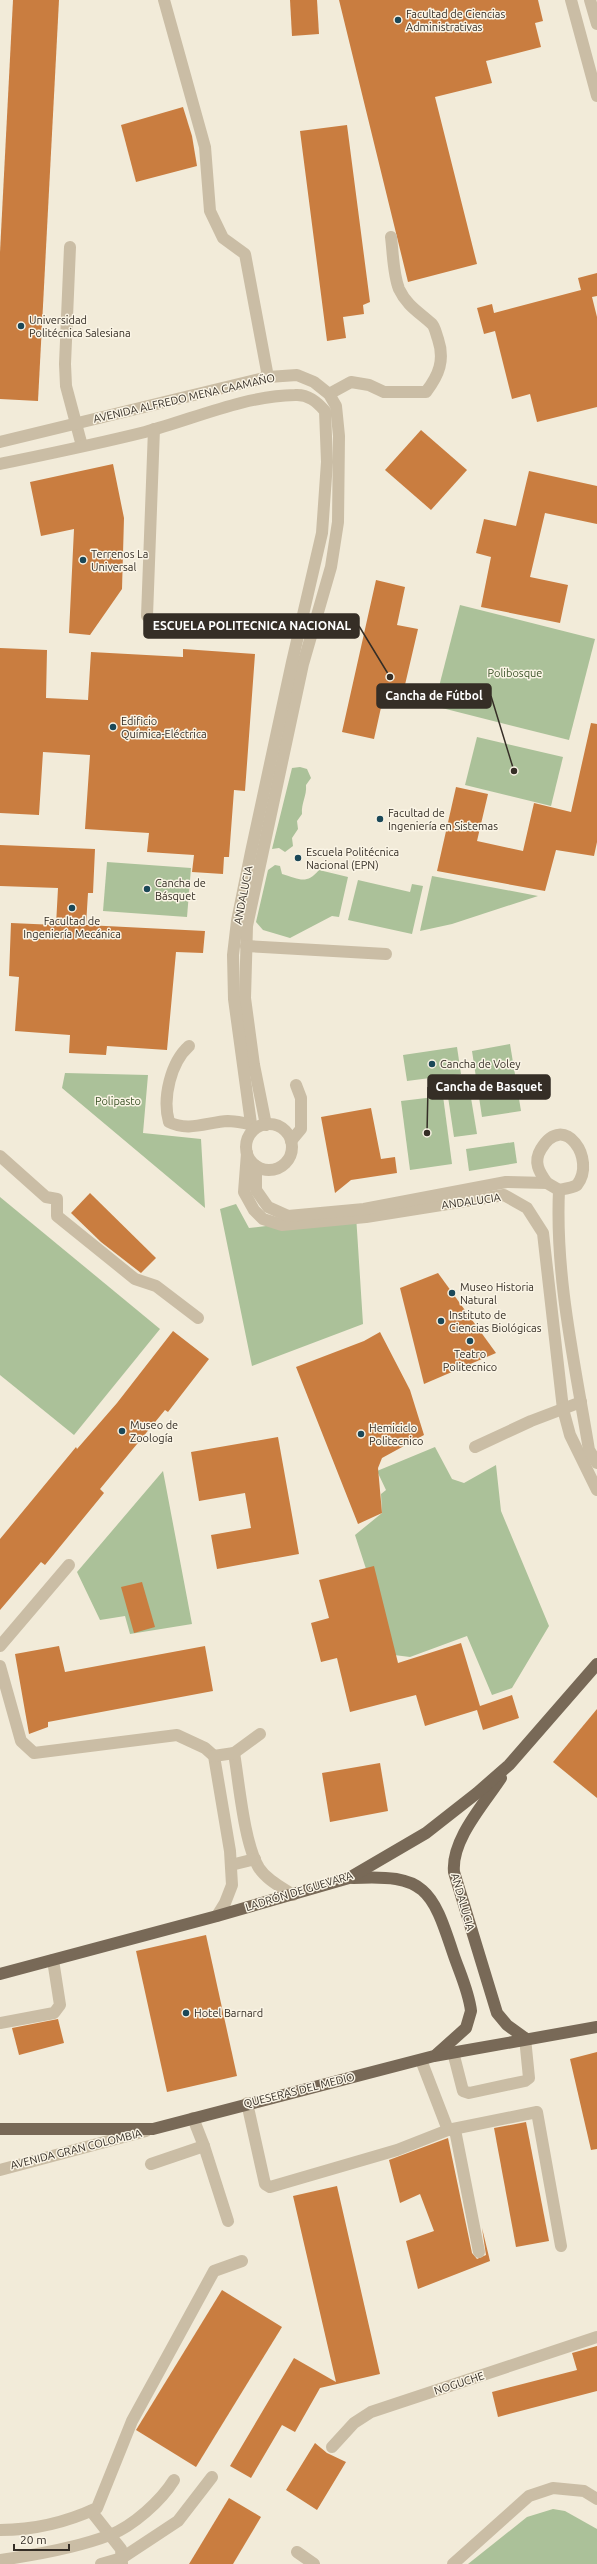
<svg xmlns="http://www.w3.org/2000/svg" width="597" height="2564" font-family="Ubuntu,sans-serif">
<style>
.green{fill:#abc199}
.building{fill:#c97d40}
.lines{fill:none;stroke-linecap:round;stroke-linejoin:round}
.minor{stroke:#cabda5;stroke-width:12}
.major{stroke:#786957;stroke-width:12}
.poi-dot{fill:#1b4858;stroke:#faf4e5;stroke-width:1.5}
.labels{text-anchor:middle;stroke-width:3;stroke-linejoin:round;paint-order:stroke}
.poi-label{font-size:11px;fill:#352e26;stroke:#faf4e5;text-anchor:start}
.street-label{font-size:11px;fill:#352e26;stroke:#faf4e5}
.park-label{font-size:11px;fill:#3c5429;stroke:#faf4e5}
.leader{fill:none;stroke:#352e26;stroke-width:1.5}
.callout-dot{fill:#352e26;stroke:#faf4e5;stroke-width:1.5}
.callout{fill:#352e26;stroke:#352e26;stroke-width:1.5}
.callout-label{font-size:12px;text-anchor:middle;font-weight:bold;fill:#fff}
</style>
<rect width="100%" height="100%" fill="#f2ebd9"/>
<!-- green -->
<g class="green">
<polygon points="460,605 595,639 569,740 434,706"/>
<polygon points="477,737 563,757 551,806 465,785"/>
<path d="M 300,767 L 307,769 L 311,778 L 306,785 C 307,796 301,803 302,814 L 297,821 L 298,829 L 292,838 L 293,846 L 285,852 L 279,848 L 272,849 L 292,768 Z"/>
<polygon points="107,862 191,868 187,917 103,911"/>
<path d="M 275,865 L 280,866 L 282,874 C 300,879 306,885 319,870 L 348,877 L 339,917 L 332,916 L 290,938 L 263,930 L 256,922 L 268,870 Z"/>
<polygon points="432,876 538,896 452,924 420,931"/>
<polygon points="358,880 410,892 412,884 423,886 412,934 348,920"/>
<polygon points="510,1044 521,1111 482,1117 472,1051"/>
<polygon points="457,1047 461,1074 407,1081 403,1055"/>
<polygon points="65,1073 148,1075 143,1133 201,1139 205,1208 62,1088"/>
<polygon points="469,1086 477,1134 454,1137 447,1090"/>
<polygon points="443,1096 452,1164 410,1170 401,1101"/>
<polygon points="514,1142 517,1163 469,1171 466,1149"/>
<polygon points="0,1197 160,1329 74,1435 0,1375"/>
<polygon points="236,1204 249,1228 356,1215 363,1324 252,1366 220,1209"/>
<polygon points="435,1447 452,1479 464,1483 496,1465 501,1511 549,1626 512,1688 492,1695 467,1636 410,1657 394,1655 355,1535 382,1513 381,1494 386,1490 377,1471"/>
<polygon points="163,1471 192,1624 130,1634 125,1616 100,1620 77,1572"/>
<polygon points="553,2509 565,2511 597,2529 597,2564 468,2564 527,2517"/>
</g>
<!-- building -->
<g class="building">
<polygon points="13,0 59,0 38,401 0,399 0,252"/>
<polygon points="290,0 317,0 319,34 292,36"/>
<polygon points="339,0 538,0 543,21 535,23 541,47 486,61 492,83 435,97 477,264 408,282"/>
<polygon points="183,107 192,136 197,166 136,182 121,125"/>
<polygon points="347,125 370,302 363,305 364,314 343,317 346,338 327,341 300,131"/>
<polygon points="597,273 597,296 592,297 597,317 597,407 537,422 530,394 512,399 495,331 484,334 477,308 492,304 494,313 581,290 578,278"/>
<polygon points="421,430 467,470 431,510 385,470"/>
<polygon points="113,464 124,518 122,589 90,635 69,633 74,529 41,536 30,482"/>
<polygon points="529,471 597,486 597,524 545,513 530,577 568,585 560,623 481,607 491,557 476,553 484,519 516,526"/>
<polygon points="376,580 405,587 397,625 418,629 404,689 386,685 374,739 342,732"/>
<polygon points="0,648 47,650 46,698 88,700 91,652 183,657 183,649 255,654 245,791 234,790 229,857 224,857 223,874 192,872 194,855 147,852 149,833 85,829 90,755 43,752 39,815 0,813"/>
<polygon points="591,723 597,724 597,842 594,856 556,850 545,891 437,871 456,787 488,794 477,841 523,851 534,803 571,812"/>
<polygon points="0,845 95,849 93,893 88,893 86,925 205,931 203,953 176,952 167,1050 107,1046 106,1055 69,1053 70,1035 15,1031 19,977 9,976 11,923 56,925 58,888 0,886"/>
<polygon points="371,1108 381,1159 395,1157 397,1173 351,1180 335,1193 321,1117"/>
<polygon points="90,1193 156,1258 141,1273 101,1242 71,1213"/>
<polygon points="438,1273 496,1353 424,1384 400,1288"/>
<polygon points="173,1331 209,1359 168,1412 165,1410 100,1489 104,1493 45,1565 41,1562 0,1610 0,1539 76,1447 77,1449 117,1403"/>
<polygon points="380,1332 410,1390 424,1435 382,1458 378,1468 382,1513 358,1524 296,1367 364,1341"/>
<polygon points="278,1437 299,1554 217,1569 211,1535 251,1528 245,1493 199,1501 191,1452"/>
<polygon points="374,1566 398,1663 461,1643 480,1706 512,1695 519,1718 483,1730 477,1710 425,1726 416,1695 350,1712 337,1658 321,1662 311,1623 329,1618 319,1580"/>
<polygon points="142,1582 155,1627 134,1633 121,1587"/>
<polygon points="59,1646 65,1672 205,1646 213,1691 48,1722 48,1727 29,1734 15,1654"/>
<polygon points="597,1709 597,1798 553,1762"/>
<polygon points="380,1763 388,1811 330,1822 322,1773"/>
<polygon points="206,1935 237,2076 167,2092 136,1951"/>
<polygon points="58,2019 64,2043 19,2055 12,2028"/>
<polygon points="597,2052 597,2149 591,2150 570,2059"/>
<polygon points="526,2122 549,2241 516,2247 494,2128"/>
<polygon points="448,2138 472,2253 477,2259 486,2255 482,2228 490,2261 418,2289 406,2241 434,2231 420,2194 400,2203 389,2160"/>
<polygon points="337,2186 380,2374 320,2388 295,2432 282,2425 251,2478 230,2466 294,2358 336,2382 293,2196"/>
<polygon points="222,2290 282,2327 196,2467 136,2430"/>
<polygon points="597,2346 597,2391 498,2417 492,2392 577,2370 572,2353"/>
<polygon points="315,2443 327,2453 346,2462 317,2510 286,2490"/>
<polygon points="229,2498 261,2517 233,2564 189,2564"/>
</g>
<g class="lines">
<!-- minor -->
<g class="minor">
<polyline points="164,0 205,147 210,211 223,238 245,254 268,377"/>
<polyline points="571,0 597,96"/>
<polyline points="590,0 597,24"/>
<polyline points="70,247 65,364 66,386 82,446"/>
<path d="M 329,394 L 351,382 L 369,385 L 384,392 L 426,392 C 439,375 445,360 438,339 C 436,334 435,327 432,324 C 419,312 407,306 399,289 C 393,274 393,252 391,237"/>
<polyline points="0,442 268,377 297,375 314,382 329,394 336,406 339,436 338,522 331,567 303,664 247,926 245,998 254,1065 266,1125"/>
<path d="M 0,464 C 48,454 97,444 145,432 C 194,419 243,396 295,395 C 308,394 317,402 325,411 L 327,462 L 322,533 L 292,662 L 251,852 L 237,921 L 233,955 L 234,999 L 252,1131"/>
<polyline points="147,616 154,429"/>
<polyline points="246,946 386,954"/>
<path d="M 189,1046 C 171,1062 162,1098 169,1122 C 188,1132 208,1122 228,1121 C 235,1121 243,1123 250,1124"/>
<circle cx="269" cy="1147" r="23"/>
<polyline points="291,1141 301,1129 301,1098 296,1085"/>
<polyline points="247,1153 244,1192 254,1210 263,1219 282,1225 366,1217 504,1195 527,1208 543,1233 563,1409 570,1435 597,1490"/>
<polyline points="0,1156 46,1197 57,1199 57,1216 135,1279 156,1286 198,1318"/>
<polyline points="256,1166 256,1190 263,1200 268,1207 288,1216 364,1209 506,1182 547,1183 559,1190"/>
<path d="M 547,1183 C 539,1172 533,1162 541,1149 C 564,1110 597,1160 577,1185 C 572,1188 564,1189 559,1190"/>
<path d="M 559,1190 C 555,1278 575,1364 589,1450 L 597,1463"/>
<polyline points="475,1447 531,1421 581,1402"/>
<polyline points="0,1646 69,1565"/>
<polyline points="0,1666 21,1741 34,1753 177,1735 205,1748 214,1756 230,1851 232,1885 225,1903 217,1916"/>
<path d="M 234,1753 C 239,1782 244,1844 259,1868 C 267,1880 281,1887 293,1895"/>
<polyline points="214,1756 234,1753 260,1734"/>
<polyline points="231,1865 255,1859"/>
<polyline points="0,2023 54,2013 60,2005 53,1960"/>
<polyline points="453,2052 463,2091 469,2093 525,2081 529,2078 525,2038"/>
<polyline points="421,2060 448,2130"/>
<polyline points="247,2103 265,2184 270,2187 397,2150 448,2130 537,2112 561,2246"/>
<polyline points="193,2118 204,2146"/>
<polyline points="455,2130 479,2252"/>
<polyline points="151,2164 204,2146 228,2221"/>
<polyline points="0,2170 146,2131"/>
<polyline points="332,2447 354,2423 371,2412 597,2337"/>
<polyline points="91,2511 121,2549 122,2564"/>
<path d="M 0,2530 C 33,2530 67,2522 97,2508 L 132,2421 L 214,2271 L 242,2261"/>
<polyline points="297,2552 314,2564"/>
<path d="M 0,2560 C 36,2555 76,2548 110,2535 C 133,2526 161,2501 174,2480"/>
<polyline points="101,2564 122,2558 178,2521 212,2477"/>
<polyline points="453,2564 529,2496 553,2488 584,2491 597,2499"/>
</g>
<!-- major -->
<g class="major">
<path d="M 501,1778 C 484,1804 451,1840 454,1872 L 497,2013 L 507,2025 L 525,2038"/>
<path d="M 353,1878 C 425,1874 432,1889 453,1953 C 459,1971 469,1992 471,2011 L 466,2028 L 437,2054"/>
<polyline points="0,1974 217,1916 349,1878 426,1833 477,1793 509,1765 597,1664"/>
<polyline points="0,2129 153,2129 434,2056 597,2027"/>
</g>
</g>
<!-- markers -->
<g class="poi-dot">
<circle cx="398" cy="20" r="4"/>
<circle cx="21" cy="326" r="4"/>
<circle cx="83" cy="560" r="4"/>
<circle cx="113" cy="727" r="4"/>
<circle cx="380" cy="819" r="4"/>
<circle cx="298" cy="858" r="4"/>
<circle cx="147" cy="889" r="4"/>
<circle cx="72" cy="908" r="4"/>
<circle cx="432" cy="1064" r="4"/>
<circle cx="452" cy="1293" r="4"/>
<circle cx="441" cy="1321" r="4"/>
<circle cx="470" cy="1341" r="4"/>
<circle cx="122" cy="1431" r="4"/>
<circle cx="361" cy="1434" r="4"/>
<circle cx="186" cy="2013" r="4"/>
</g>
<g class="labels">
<!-- poi labels -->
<g class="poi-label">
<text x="406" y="18">Facultad de Ciencias<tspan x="406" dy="13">Administrativas</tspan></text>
<text x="29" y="324">Universidad<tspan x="29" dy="13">Politécnica Salesiana</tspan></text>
<text x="91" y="558">Terrenos La<tspan x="91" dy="13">Universal</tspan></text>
<text x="121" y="725">Edificio<tspan x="121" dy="13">Química-Eléctrica</tspan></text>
<text x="388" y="817">Facultad de<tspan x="388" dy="13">Ingeniería en Sistemas</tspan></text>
<text x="306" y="856">Escuela Politécnica<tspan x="306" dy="13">Nacional (EPN)</tspan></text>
<text x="155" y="887">Cancha de<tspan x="155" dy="13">Básquet</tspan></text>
<text x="72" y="925" text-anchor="middle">Facultad de<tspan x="72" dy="13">Ingeniería Mecánica</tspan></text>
<text x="440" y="1068">Cancha de Voley</text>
<text x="460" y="1291">Museo Historia<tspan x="460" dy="13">Natural</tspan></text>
<text x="449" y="1319">Instituto de<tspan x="449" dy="13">Ciencias Biológicas</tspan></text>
<text x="470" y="1358" text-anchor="middle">Teatro<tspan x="470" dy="13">Politecnico</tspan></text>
<text x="130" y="1429">Museo de<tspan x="130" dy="13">Zoología</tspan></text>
<text x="369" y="1432">Hemiciclo<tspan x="369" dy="13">Politecnico</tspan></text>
<text x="194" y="2017">Hotel Barnard</text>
</g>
<!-- street labels -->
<g class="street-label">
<text transform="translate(184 398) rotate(-13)" y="4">AVENIDA ALFREDO MENA CAAMAÑO</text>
<text transform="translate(243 895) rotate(-79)" y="4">ANDALUCIA</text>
<text transform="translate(471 1201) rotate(-8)" y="4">ANDALUCIA</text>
<text transform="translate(299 1891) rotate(-17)" y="4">LADRÓN DE GUEVARA</text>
<text transform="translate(463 1902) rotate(74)" y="4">ANDALUCIA</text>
<text transform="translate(299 2090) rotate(-14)" y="4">QUESERAS DEL MEDIO</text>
<text transform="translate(76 2149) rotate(-14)" y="4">AVENIDA GRAN COLOMBIA</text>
<text transform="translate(459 2383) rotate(-18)" y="4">NOGUCHE</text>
</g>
<!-- park labels -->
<g class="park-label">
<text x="515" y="677">Polibosque</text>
<text x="118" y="1105">Polipasto</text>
</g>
</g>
<!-- callouts -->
<path class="leader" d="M390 677L359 626M514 771L491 696M427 1133L428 1087"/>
<g class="callout-dot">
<circle cx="390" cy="677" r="4"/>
<circle cx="514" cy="771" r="4"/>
<circle cx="427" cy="1133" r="4"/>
</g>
<g class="callout">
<rect x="144" y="614" width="215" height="24" rx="4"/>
<rect x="377" y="684" width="114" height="24" rx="4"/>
<rect x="428" y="1075" width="122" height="24" rx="4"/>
</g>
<g class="callout-label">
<text x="252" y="630">ESCUELA POLITECNICA NACIONAL</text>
<text x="434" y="700">Cancha de Fútbol</text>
<text x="489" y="1091">Cancha de Basquet</text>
</g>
<!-- scale -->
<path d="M14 2544v6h55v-6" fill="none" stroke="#352e26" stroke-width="2"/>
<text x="20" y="2544" font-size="12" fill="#352e26" stroke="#faf4e5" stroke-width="3" paint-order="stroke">20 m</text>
</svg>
